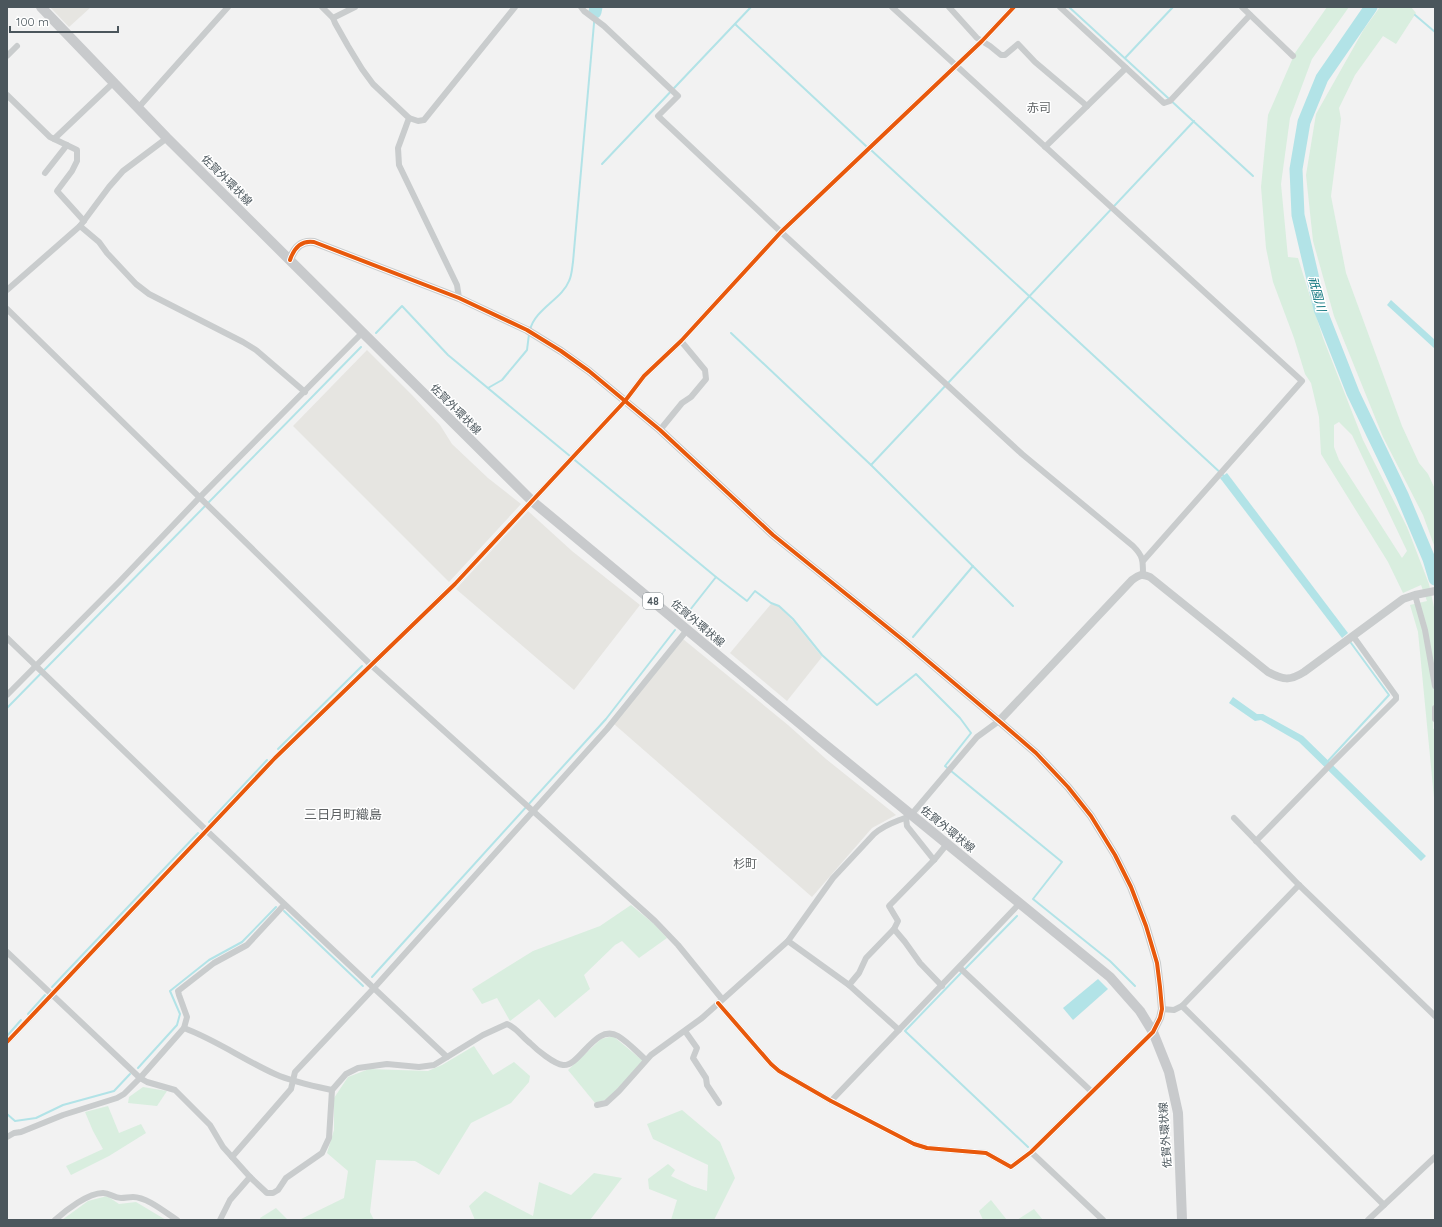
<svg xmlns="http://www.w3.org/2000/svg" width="1442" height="1227" font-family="Quicksand,'Noto Sans JP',sans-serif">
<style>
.commercial{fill:#e6e5e1}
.green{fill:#d9eedf;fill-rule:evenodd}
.water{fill:#b2e3e7}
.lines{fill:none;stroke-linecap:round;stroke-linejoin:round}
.stream{stroke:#b2e3e7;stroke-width:2}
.river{stroke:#b2e3e7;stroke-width:13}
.minor{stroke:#c9cccd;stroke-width:6}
.tertiary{stroke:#c9cccd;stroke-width:8}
.primary{stroke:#c8cacc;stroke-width:10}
.cycleway-casing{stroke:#fff;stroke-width:6}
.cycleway{stroke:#e8590c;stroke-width:4}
.labels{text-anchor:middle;stroke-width:3;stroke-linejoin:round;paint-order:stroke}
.shield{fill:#fff;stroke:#81898d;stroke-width:1}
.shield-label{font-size:10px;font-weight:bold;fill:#4b565c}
.street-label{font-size:11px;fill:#4b565c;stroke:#fff}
.neighbourhood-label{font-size:12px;fill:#5e6264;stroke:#fff}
.water-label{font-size:12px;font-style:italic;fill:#1c7d86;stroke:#fff}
.quarter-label{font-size:13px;fill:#5e6264;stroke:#fff}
</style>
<rect width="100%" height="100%" fill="#f2f2f2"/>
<!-- commercial -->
<g class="commercial">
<polygon points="50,7 91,7 69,27"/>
<polygon points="367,350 412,395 440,425 452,444 488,478 521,504 449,582 293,426"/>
<polygon points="528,511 572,551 640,605 574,690 456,589"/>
<polygon points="771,604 779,606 794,622 822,657 787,701 730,653"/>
<polygon points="683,639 788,725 826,759 896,815 872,828 812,897 614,724"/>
</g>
<!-- green -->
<g class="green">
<path d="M 1327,7 L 1349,7 L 1312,59 L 1290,118 L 1281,184 L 1288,257 L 1298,258 L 1323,338 L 1363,440 L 1407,527 L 1429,584 L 1435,612 L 1435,692 L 1433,729 L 1435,728 L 1435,808 L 1418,632 L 1410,605 L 1427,601 L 1421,585 L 1403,593 L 1388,562 L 1321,454 L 1319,417 L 1311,383 L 1305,374 L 1294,338 L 1273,282 L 1266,248 L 1261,187 L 1268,115 L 1295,53 ZM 1339,422 L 1352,435 L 1407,551 L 1402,558 L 1339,460 L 1334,447 L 1334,425 Z"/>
<polygon points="1380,7 1411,7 1416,13 1396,44 1383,36 1355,75 1339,108 1341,119 1331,196 1346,273 1402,426 1419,463 1428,474 1435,489 1435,548 1423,515 1383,437 1334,316 1313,241 1306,175 1316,114 1364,29"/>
<polygon points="631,905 654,924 667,938 639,958 622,941 615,945 584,975 590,989 555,1018 539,999 510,1021 497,998 482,1004 472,989 533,951 600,926"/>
<polygon points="613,1036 643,1061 608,1099 595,1103 568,1070 601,1039"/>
<polygon points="474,1046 493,1075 514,1062 530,1076 529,1082 511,1103 471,1123 439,1175 415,1161 376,1160 370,1212 374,1220 299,1220 344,1198 348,1171 327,1153 334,1130 334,1098 348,1077 369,1069 428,1071 442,1065"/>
<polygon points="143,1087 167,1091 157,1106 128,1103 129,1097"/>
<polygon points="108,1106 119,1133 141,1124 146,1133 109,1156 71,1175 66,1166 103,1149 93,1131 85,1112"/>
<polygon points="682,1110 720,1142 735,1178 714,1220 671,1220 677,1200 649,1189 648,1179 668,1164 675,1170 671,1176 692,1186 707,1191 708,1165 653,1139 647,1124"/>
<polygon points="594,1173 622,1178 590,1220 475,1220 469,1206 485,1191 533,1216 539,1182 571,1195"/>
<polygon points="107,1196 119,1204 136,1202 166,1220 62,1220 88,1201"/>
<polygon points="991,1200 1007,1220 983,1220 979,1211"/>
<polygon points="276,1208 288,1220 261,1220 260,1218"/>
<polygon points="1034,1209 1043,1220 1017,1220"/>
</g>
<!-- water -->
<g class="water">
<polygon points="1391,300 1435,340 1435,349 1387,305"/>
<polygon points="1227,473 1348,633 1342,638 1220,478"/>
<polygon points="1233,697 1257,714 1263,714 1303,736 1426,856 1421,861 1299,742 1261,720 1255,721 1229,703"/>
<polygon points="1098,979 1108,989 1073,1020 1063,1008"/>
</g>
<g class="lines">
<!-- stream -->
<g class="stream">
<polyline points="1069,7 1253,176"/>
<polyline points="1415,15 1435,32"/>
<polyline points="735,24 866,146"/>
<polyline points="1125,58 1173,7"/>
<polyline points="871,150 1224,476"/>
<polyline points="602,164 751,7"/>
<path d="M 530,330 C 535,309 562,299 569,281 C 572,275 572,268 573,262 L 595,12"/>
<polyline points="376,333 402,306 448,355 716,577 747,601 755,591 771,603 779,606 793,619 822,655 877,705 916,674 960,718 971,733 945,766 1062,862 1033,899 1110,961 1135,986"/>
<polyline points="731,333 871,465 1013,606"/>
<polyline points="488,388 502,380 527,350 529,334"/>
<polyline points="871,465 1194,121"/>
<polyline points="686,615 716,577"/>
<polyline points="913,637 973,566"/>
<polyline points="7,708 361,347"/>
<polyline points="278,749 362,666"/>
<polyline points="1328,761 1389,695 1351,643"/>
<polyline points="209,822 267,760"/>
<polyline points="284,911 363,986"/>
<polyline points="965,969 1017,916"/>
<polyline points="961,973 905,1031 1028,1147"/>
<polyline points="372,977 606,719 675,630"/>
<polyline points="52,987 198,833"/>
<polyline points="28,1014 45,995"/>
<polyline points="7,1036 21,1020"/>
<polyline points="138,1068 177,1025 180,1014 170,991 209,960 242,942 276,907"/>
<polyline points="7,1114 15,1121 36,1118 63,1105 114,1091 130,1074"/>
</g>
<!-- river -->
<g class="river">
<polyline points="1371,7 1322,78 1304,122 1296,169 1298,215 1320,309 1353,393 1402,495 1429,559 1435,579"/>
<polyline points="595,12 596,7"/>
</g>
<!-- minor -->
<g class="minor">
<polyline points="322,7 333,18 335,23 348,46 362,69 373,84 409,118 398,148 399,165 457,285 459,298"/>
<path d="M 581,7 L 584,11 L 604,26 L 678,96 L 658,116 L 781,232 L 1022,454 L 1133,546 C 1143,556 1143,560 1143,574"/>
<polyline points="892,7 1302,381 1143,561"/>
<polyline points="949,7 977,38 990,46 1001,55 1005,55 1018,44 1035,62 1087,106"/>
<polyline points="1060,7 1164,103 1170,101 1250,15"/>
<polyline points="1242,7 1293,56"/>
<polyline points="333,18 355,7"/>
<polyline points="7,56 17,46"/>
<polyline points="7,95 50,137 77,150 77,161 72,171 57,191 84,221"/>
<polyline points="138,108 228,7"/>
<polyline points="409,118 418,121 424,120 515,7"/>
<polyline points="54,139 113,83"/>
<polyline points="1045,147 1126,68"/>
<polyline points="45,173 67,145"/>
<polyline points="80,226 99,242 107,253 136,284 149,294 243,342 256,350 305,392"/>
<polyline points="7,290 80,226 109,187 123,171 167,138"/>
<polyline points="7,309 371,665 655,921 678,945 722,999"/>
<polyline points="660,430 682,403 691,397 706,379 705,370 681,341"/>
<polyline points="1415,595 1425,630 1435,686"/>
<polyline points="7,638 207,831 447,1057"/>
<polyline points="7,695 120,581 199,498 362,333"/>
<polyline points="1435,708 1435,719"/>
<polyline points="906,818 907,826 934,860"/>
<polyline points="1234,818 1299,885 1435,1016"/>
<polyline points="1256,841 1333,762 1396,699 1396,696 1353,636"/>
<polyline points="894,929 905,942 920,963 942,986"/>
<polyline points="788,941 849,985 899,1030"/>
<path d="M 7,952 L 140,1078 L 147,1082 L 175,1090 L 210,1125 L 223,1147 L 250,1177 L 267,1193 L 273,1193 L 278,1190 L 286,1178 L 322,1153 L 329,1138 L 332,1090 L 346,1074 L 358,1068 L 387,1064 L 419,1067 L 434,1065 L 483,1035 L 507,1024 C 517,1028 522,1037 530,1043 C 537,1050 554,1064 563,1065 C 580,1067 595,1023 618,1036 C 628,1042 637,1052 646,1060"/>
<polyline points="960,968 1092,1092"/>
<polyline points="849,985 859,973 866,958 894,929 898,921 889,906 934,860 947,844"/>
<polyline points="718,1003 771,1064 779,1071 831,1101 914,1144 927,1148 986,1153 1011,1167 1031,1152 1153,1032"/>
<polyline points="1182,1006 1384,1205"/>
<polyline points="1162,1009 1174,1010 1182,1006 1299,885"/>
<path d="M 184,1028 C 216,1040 244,1060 275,1074 C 293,1082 313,1086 332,1090"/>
<polyline points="685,1031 697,1048 693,1058 706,1078 707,1085 719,1103"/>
<polyline points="7,1042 275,758 455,584 625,401 644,376 681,341 781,232 982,41 1014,7"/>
<polyline points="831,1101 1020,903"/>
<path d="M 597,1105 L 606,1103 L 619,1091 L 651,1055 L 702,1018 L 788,941 L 833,878 L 874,834 C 881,828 889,824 897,821 C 902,819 906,818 911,815 L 977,737 L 999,721"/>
<polyline points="7,1137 14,1133 21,1132 63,1115 117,1098 124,1094 140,1078 184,1028 187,1017 179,995 178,991 214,963 247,945 284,905"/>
<polyline points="1031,1152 1103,1220"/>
<polyline points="232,1157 291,1089 295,1072 374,988 607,729 687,630"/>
<path d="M 55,1220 C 66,1210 88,1193 103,1193 C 110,1193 114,1198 121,1198 C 125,1198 129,1197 133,1197 C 147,1197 166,1213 177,1220"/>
<polyline points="220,1220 230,1200 250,1177"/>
<polyline points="1368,1220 1435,1157"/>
</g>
<!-- tertiary -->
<g class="tertiary">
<path d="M 290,260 C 294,248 301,240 314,242 L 459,298 L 527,330 L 561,351 L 589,371 L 660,430 L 773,535 L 903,640 L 999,721 L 1036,753 L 1068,787 L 1091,816 L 1115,855 L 1131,887 L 1146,926 L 1157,963 L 1160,987 L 1162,1009 L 1160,1018 L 1153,1032"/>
<path d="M 999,721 L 1132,580 C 1139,575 1142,573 1150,577 L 1268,672 C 1283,680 1290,681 1304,672 L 1403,599 L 1415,595 L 1435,591"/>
</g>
<!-- primary -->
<polyline class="primary" points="41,7 167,138 532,501 816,737 1110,977 1140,1011 1153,1032 1169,1072 1178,1113 1182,1220"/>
<!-- cycleway casing -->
<g class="cycleway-casing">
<g id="cycleway">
<path d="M 290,260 C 294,248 301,240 314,242 L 459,298 L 527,330 L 561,351 L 589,371 L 660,430 L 773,535 L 903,640 L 999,721 L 1036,753 L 1068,787 L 1091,816 L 1115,855 L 1131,887 L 1146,926 L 1157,963 L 1160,987 L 1162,1009 L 1160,1018 L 1153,1032 L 1031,1152 L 1011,1167 L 986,1153 L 927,1148 L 914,1144 L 831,1101 L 779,1071 L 771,1064 L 718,1003"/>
<polyline points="7,1042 275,758 455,584 625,401 644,376 681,341 781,232 982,41 1014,7"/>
</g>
</g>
<!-- cycleway -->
<use href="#cycleway" class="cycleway"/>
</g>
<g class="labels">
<!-- shield labels -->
<rect class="shield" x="643" y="593" width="20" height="16" rx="3"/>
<g class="shield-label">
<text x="653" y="605">48</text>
</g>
<!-- street labels -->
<g class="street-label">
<text transform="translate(227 180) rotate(45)" y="4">佐賀外環状線</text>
<text transform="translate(456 409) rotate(45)" y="4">佐賀外環状線</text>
<text transform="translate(698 623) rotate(40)" y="4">佐賀外環状線</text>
<text transform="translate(948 829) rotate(39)" y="4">佐賀外環状線</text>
<text transform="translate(1165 1135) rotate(-94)" y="4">佐賀外環状線</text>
</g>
<!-- neighbourhood labels -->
<g class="neighbourhood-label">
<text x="1039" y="112">赤司</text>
<text x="745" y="868">杉町</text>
</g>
<!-- water labels -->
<g class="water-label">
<text transform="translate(1317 294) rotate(75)" y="4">祇園川</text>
</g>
<!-- quarter labels -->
<g class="quarter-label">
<text x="343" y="819">三日月町織島</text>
</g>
</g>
<!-- border -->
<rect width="1442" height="1227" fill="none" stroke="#4b565c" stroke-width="16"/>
<!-- scale -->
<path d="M10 26v6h108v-6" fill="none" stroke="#4b565c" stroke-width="2"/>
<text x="16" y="26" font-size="12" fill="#4b565c" stroke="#ffffff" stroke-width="3" paint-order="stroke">100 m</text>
</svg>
